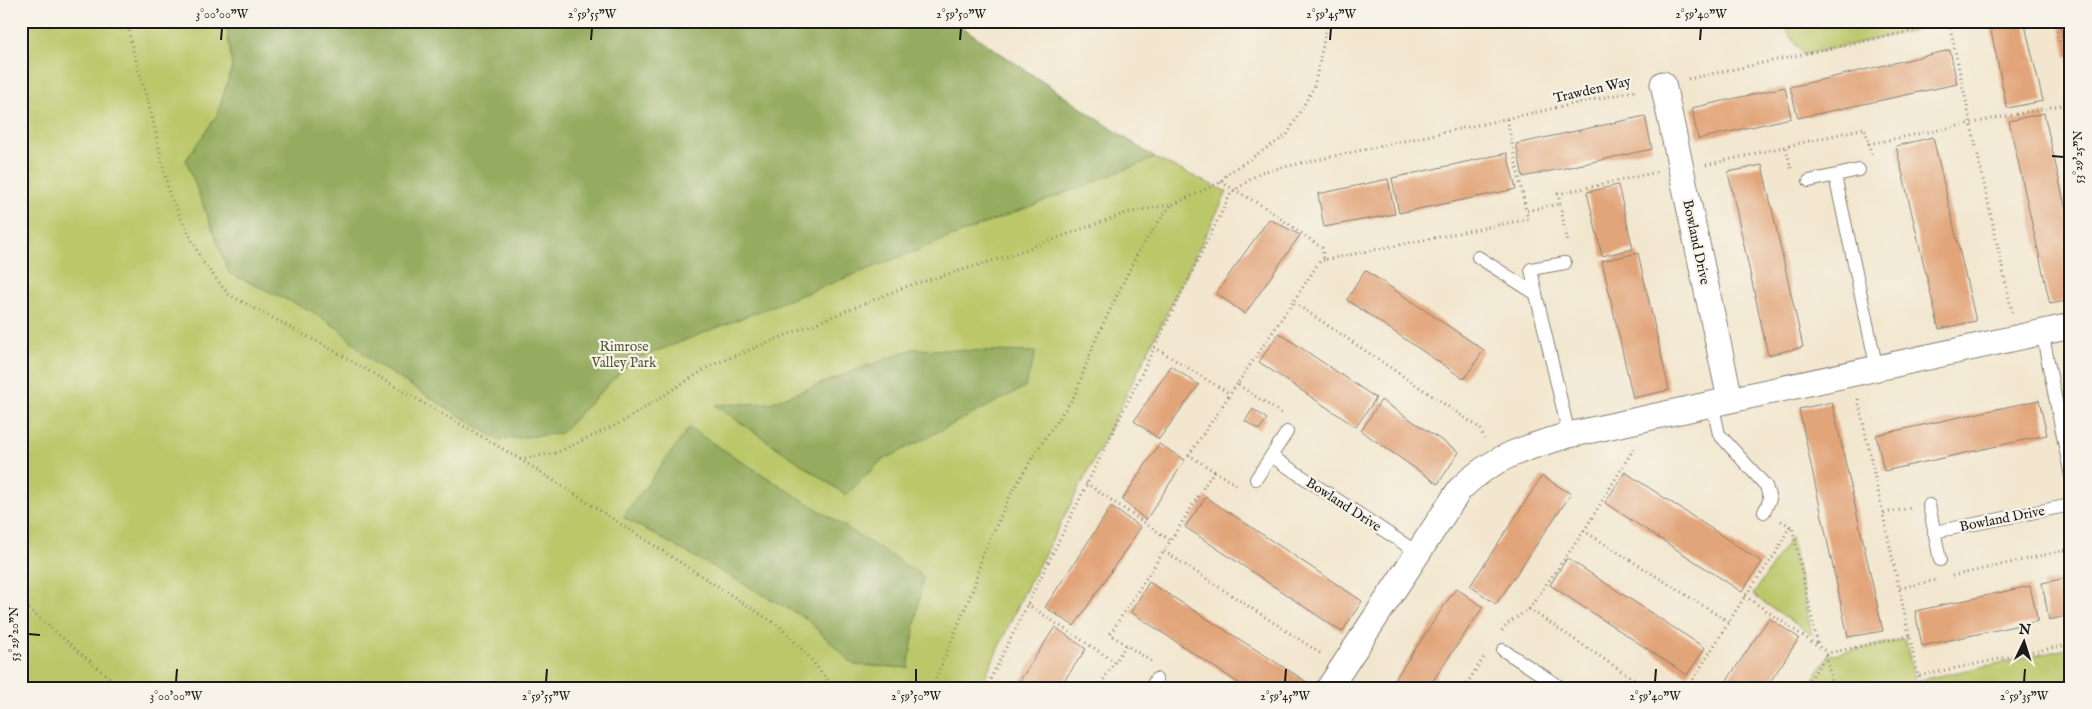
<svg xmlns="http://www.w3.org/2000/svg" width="2092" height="709" font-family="'IM FELL English',serif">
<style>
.green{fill:#bbc86a;stroke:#6c7243}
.forest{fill:#94ac5e;stroke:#58643d}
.building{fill:#e2a479}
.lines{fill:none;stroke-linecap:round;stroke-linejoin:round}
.service-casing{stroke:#878175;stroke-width:14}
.minor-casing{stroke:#878175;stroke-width:27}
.path{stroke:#878175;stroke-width:3;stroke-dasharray:1 4;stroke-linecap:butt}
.service{stroke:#fff;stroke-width:12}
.minor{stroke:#fff;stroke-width:25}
.ticks{fill:none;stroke:#1c1c1c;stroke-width:2}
.labels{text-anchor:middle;stroke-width:4.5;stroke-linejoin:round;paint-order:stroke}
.street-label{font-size:14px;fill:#1c1c1c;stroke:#f7f3e8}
.park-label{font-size:14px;fill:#545837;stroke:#f7f3e8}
.neatline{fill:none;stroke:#1c1c1c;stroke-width:2}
.ticks-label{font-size:12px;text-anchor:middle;fill:#1c1c1c}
</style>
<rect width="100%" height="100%" fill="#f7f3e8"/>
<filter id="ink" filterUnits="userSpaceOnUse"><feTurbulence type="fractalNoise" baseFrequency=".02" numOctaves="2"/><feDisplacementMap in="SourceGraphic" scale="10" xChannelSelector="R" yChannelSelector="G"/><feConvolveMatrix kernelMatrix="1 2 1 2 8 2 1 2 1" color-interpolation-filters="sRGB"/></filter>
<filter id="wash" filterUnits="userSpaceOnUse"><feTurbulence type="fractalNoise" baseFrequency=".0096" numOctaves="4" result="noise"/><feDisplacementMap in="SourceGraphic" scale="20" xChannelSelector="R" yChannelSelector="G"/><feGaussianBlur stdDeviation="1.12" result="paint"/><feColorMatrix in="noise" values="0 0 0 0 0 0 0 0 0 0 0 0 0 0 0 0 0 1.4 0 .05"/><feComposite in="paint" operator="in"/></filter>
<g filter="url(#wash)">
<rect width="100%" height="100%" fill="#f2e6ce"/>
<!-- green -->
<g class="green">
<polygon points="21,21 953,21 1155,158 1227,192 1094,460 1021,599 980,688 21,688"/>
<polygon points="1822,21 1958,21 1803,55 1785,29"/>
<polygon points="1791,537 1812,635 1753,595"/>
<polygon points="1905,639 1915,681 2071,648 2071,688 1807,688 1829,655"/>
</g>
<!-- forest -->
<g class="forest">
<polygon points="226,21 953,21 1155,158 631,361 561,433 499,440 371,361 339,329 311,311 229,273 186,160 217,115 232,67"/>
<polygon points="912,349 1036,352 1025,387 881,461 846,495 715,405 770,403"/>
<polygon points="689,428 923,576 908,668 854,665 805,618 623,517"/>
</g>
<g id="blocks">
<!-- building -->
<g class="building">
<polygon points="1983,21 2024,21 2043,101 2007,108 1990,26 1985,28"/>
<polygon points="2071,24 2071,56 2066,57 2060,27"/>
<polygon points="1950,50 1957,84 1798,118 1790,87"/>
<polygon points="1785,87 1791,118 1698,139 1692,108"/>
<polygon points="2044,113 2071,233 2071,300 2050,304 2009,121"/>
<polygon points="1645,116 1652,149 1523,177 1516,144"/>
<polygon points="1933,137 1976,321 1939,329 1896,146"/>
<polygon points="1507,153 1516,189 1399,213 1392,178"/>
<polygon points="1762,165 1803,347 1768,355 1728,172"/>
<polygon points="1388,179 1395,214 1324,227 1318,194"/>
<polygon points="1618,185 1633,249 1602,256 1587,192"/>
<polygon points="1269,219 1300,235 1245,314 1216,293"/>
<polygon points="1638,253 1669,390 1633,398 1602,261"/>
<polygon points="1365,270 1484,350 1464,379 1347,300"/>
<polygon points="1279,333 1376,398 1356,427 1259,362"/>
<polygon points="1171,366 1199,385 1159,439 1134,421"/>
<polygon points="1381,400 1459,452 1438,484 1361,431"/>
<polygon points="2039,400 2047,435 1884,471 1876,435"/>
<polygon points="1832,402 1883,631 1848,637 1799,409"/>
<polygon points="1253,409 1267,419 1259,430 1245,421"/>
<polygon points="1159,444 1185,460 1146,520 1122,500"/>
<polygon points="1625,472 1762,562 1742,592 1605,503"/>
<polygon points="1542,476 1571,494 1496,604 1470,586"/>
<polygon points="1206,497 1362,601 1342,632 1185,527"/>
<polygon points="1111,507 1141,527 1074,626 1045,607"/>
<polygon points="1567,558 1705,648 1687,675 1550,585"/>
<polygon points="2071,577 2071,615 2049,620 2042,583"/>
<polygon points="1149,582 1307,682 1303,688 1246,688 1131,612"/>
<polygon points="2030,586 2038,621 1922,646 1915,611"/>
<polygon points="1456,588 1483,607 1428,688 1389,688"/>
<polygon points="1769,618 1799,638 1786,658 1766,688 1722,688"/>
<polygon points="1055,627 1086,649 1059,688 1015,688"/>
</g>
</g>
</g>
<g filter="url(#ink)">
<use href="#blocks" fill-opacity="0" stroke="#878175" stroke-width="1"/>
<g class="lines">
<!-- service casing -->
<g class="service-casing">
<g id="service">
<polyline points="1835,176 1877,369"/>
<polyline points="1809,181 1859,170"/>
<polyline points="1478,257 1536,294 1531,269 1565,263"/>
<polyline points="1536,294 1569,435"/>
<polyline points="2042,332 2071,476"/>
<polyline points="1712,403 1719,434 1766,486 1770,499 1764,512"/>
<polyline points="1271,456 1418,553"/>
<polyline points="1256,479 1287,432"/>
<polyline points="1929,505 1940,560"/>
<polyline points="1934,532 2071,505"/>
<polyline points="1503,650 1562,688"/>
<polyline points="1151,688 1156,679"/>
</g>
</g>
<!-- minor casing -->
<g class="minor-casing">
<g id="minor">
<polyline points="1663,84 1730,399"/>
<path d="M 1329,688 L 1460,489 C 1492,457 1527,447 1569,435 L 2071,326"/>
</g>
</g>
<!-- path -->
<g class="path">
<polyline points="127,21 131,43 152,116 169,193 202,261 228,294 327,347 520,459 779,626 807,655 834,688"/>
<polyline points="2055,21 2071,89"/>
<polyline points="1949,23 2012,312"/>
<polyline points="1688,79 1958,21"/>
<polyline points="1507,119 1526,211 1560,204 1568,244"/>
<polyline points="1786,148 1792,172"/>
<polyline points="1871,154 1869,144 2071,103"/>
<polyline points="1706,165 1865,128 1869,144"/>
<polyline points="1221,182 1266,208 1322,248 1324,260 1528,219 1526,211"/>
<polyline points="1560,204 1558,194 1657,172"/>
<polyline points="1324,260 1320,261 1293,302 1480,428 1484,439"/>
<polyline points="1154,347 1230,394"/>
<polyline points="1237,384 1189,455 1214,471 1164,551 1320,653"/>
<polyline points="1858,399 1918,676 2071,644"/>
<polyline points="1281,413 1237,384 1293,302"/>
<polyline points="520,459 556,453 622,422 710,366 905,287 1005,257 1126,213 1174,204 1221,182 1227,174 1287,135 1314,87 1328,21"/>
<polyline points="1214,471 1237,485"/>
<polyline points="1086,483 1170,540"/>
<polyline points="1884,513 1911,508"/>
<polyline points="1781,521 1792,527 1818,646"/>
<polyline points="1584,531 1634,448"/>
<polyline points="1952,576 2071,549"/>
<polyline points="1900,588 1936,580"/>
<polyline points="1745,596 1828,653"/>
<polyline points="21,602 121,688"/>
<polyline points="1027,604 1115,662"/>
<polyline points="1529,609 1647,688"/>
<polyline points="1502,631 1507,624 1529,609 1584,531 1729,622"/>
<polyline points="1126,645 1110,634 1164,551"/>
<polyline points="1826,655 1833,688"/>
<polyline points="1918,676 1921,688"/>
<polyline points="932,688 975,584 982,556 1011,494 1037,450 1075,395 1095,341 1138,252 1164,214 1173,204"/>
<polyline points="986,688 1231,193 1261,172 1638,90"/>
<polyline points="1098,688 1126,645 1151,661"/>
<polyline points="1464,688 1484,657"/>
<polyline points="1688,688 1745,596 1776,553 1790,526"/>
<polyline points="1804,688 1828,653 1910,636"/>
</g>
<!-- service -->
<use href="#service" class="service"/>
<!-- minor -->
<use href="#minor" class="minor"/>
</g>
</g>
<!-- ticks -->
<path class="ticks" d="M 221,40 L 222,28M 591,40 L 592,28M 960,40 L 961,28M 1330,40 L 1331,28M 1700,40 L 1701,28M 2052,156 L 2064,157M 28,634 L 40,635M 176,682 L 177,669M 546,682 L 547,669M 916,682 L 916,669M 1285,682 L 1286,669M 1655,682 L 1656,669M 2024,682 L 2025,669"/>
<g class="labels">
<!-- street labels -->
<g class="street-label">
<text transform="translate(1592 89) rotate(-13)" y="5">Trawden Way</text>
<text transform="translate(1697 242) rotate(78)" y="5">Bowland Drive</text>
<text transform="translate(1344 504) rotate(33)" y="5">Bowland Drive</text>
<text transform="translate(2002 518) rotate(-11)" y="5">Bowland Drive</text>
</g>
<!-- park labels -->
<g class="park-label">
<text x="624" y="351">Rimrose<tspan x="624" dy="16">Valley Park</tspan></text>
</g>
</g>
<!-- margin -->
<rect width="2092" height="709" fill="none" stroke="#f7f3e8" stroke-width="55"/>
<!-- north arrow -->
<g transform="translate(2024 642) rotate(4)" stroke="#f7f3e8" stroke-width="4" paint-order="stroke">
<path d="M0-4L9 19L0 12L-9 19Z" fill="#1c1c1c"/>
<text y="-8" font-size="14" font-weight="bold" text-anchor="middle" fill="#1c1c1c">N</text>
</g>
<rect x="28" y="28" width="2036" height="654" class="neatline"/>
<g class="ticks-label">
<text x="222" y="18">3°00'00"W</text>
<text x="592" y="18">2°59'55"W</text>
<text x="961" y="18">2°59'50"W</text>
<text x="1331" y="18">2°59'45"W</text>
<text x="1701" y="18">2°59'40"W</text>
<text transform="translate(2078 157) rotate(-90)" y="4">53°29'25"N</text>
<text transform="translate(14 634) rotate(-90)" y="4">53°29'20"N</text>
<text x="176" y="700">3°00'00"W</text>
<text x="546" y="700">2°59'55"W</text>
<text x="916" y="700">2°59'50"W</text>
<text x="1285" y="700">2°59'45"W</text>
<text x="1655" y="700">2°59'40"W</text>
<text x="2024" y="700">2°59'35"W</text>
</g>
</svg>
